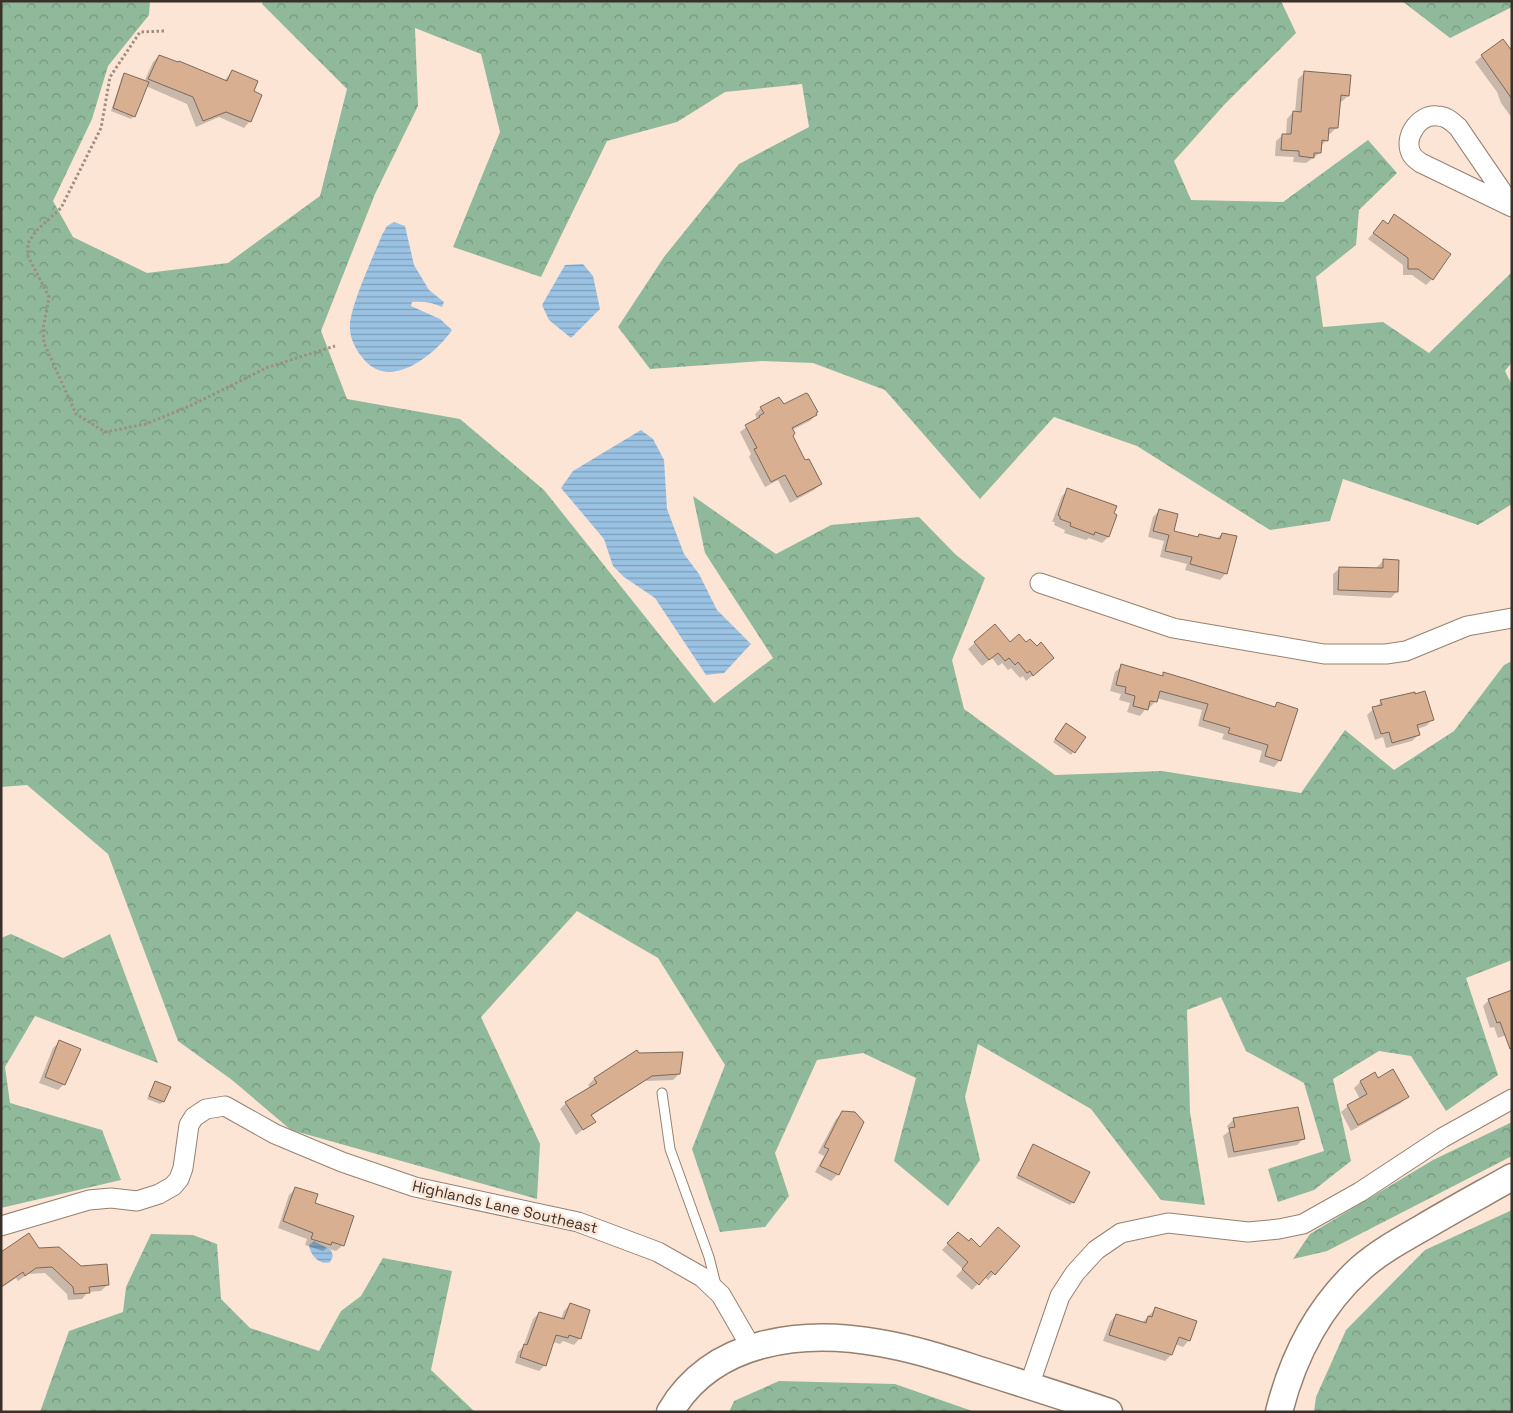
<svg xmlns="http://www.w3.org/2000/svg" width="1513" height="1413" font-family="'Space Grotesk',sans-serif">
<style>
.forest{fill:url(#forest-crowns)}
.water{fill:url(#water-rules)}
.shadow{fill:#0003}
.building{fill:#d8af91;stroke:#7d695a}
.lines{fill:none;stroke-linecap:round;stroke-linejoin:round}
.service-casing{stroke:#958171;stroke-width:11}
.minor-casing{stroke:#958171;stroke-width:21}
.secondary-casing{stroke:#958171;stroke-width:29}
.path{stroke:#9e8e82;stroke-width:3;stroke-dasharray:2.5 2.5;stroke-linecap:butt}
.service{stroke:#fff;stroke-width:9}
.minor{stroke:#fff;stroke-width:19}
.secondary{stroke:#fff;stroke-width:26}
.labels{text-anchor:middle;stroke-width:5;stroke-linejoin:round;paint-order:stroke}
.street-label{font-size:15px;fill:#383029;stroke:#fce5d5}
</style>
<defs>
<pattern id="forest-crowns" width="20" height="18" patternUnits="userSpaceOnUse" patternTransform="scale(1.25)"><rect width="20" height="18" fill="#8fb99a"/><path d="M2 6a3 3 0 1 1 6 0M12 15a3 3 0 1 1 6 0" fill="none" stroke="#76977e"/></pattern>
<pattern id="water-rules" width="6" height="5" patternUnits="userSpaceOnUse" patternTransform="scale(1.25)"><rect width="6" height="5" fill="#9ac2e3"/><path d="M0 2.5h6" fill="none" stroke="#7f9eb8"/></pattern>
</defs>
<rect width="100%" height="100%" fill="#fce5d5"/>
<!-- forest -->
<g class="forest">
<polygon points="1,1 150,1 149,15 108,66 92,119 53,201 73,237 147,273 228,263 320,196 347,89 262,4 263,1 1281,1 1296,33 1224,105 1174,161 1191,200 1283,202 1368,140 1397,173 1359,210 1356,245 1316,277 1323,327 1383,322 1429,353 1512,272 1512,362 1505,371 1512,385 1512,504 1478,525 1343,479 1330,521 1270,530 1137,446 1054,417 980,499 885,390 813,363 762,361 650,369 618,327 664,257 739,164 809,127 802,84 725,92 677,122 607,141 541,277 453,247 500,132 481,54 415,28 418,106 375,194 321,331 347,399 460,419 544,490 714,703 773,658 705,553 693,496 776,554 831,525 919,517 955,554 985,578 952,660 964,709 1055,775 1162,771 1301,793 1345,730 1394,770 1454,731 1504,665 1512,661 1512,960 1466,978 1498,1075 1446,1111 1411,1056 1379,1051 1333,1079 1351,1161 1314,1190 1278,1202 1268,1169 1324,1151 1304,1083 1246,1051 1221,997 1187,1010 1190,1112 1205,1205 1161,1200 1091,1109 978,1044 965,1097 980,1160 948,1206 894,1161 916,1078 863,1053 817,1060 775,1153 789,1196 765,1227 720,1232 692,1149 725,1065 658,958 577,911 481,1017 540,1144 537,1199 291,1130 232,1080 178,1041 108,854 27,785 1,787"/>
<polygon points="1402,1 1512,1 1512,7 1450,38"/>
<polygon points="11,934 63,958 110,934 158,1063 35,1016 5,1067 10,1103 102,1130 121,1180 1,1208 1,938"/>
<polygon points="1512,1122 1512,1156 1327,1251 1293,1259 1310,1234 1433,1160"/>
<polygon points="1512,1210 1512,1412 1314,1412 1316,1397 1346,1330 1425,1250"/>
<polygon points="151,1234 193,1235 217,1244 221,1299 250,1328 319,1351 341,1311 361,1296 383,1258 452,1271 431,1370 475,1412 40,1412 69,1331 123,1312 126,1287"/>
<polygon points="779,1381 895,1384 975,1412 729,1412 734,1401"/>
</g>
<!-- water -->
<g class="water">
<path d="M 394,222 L 405,226 L 414,265 L 429,290 L 444,302 L 442,307 C 432,302 423,301 412,302 L 411,306 L 440,319 L 452,330 C 435,355 388,393 362,357 C 356,350 350,338 350,329 C 348,310 374,255 382,235 L 387,226 Z"/>
<polygon points="583,264 593,276 600,309 571,338 549,320 542,305 565,265"/>
<polygon points="641,430 653,439 664,460 667,509 684,554 699,574 717,610 751,644 724,673 706,675 655,598 624,577 613,566 604,539 561,488 573,471"/>
<path d="M 314,1241 L 331,1250 L 333,1256 L 330,1262 C 320,1266 310,1255 309,1245 Z"/>
</g>
<!-- shadow -->
<g class="shadow">
<polygon points="1512,48 1512,118 1501,103 1497,92 1475,62 1482,56"/>
<polygon points="159,56 224,81 232,71 250,121 244,128 219,117 196,127 187,104 146,86 134,116 131,119 111,111 122,77 125,74 144,82 153,62"/>
<polygon points="1305,72 1348,96 1341,102 1339,102 1337,127 1330,134 1327,134 1327,140 1321,146 1320,153 1306,163 1293,162 1294,157 1275,156 1276,141 1283,135 1286,135 1287,119 1293,112 1295,113 1298,79"/>
<polygon points="1395,216 1432,279 1426,285 1412,275 1403,275 1403,265 1368,239 1383,222 1387,225"/>
<polygon points="783,406 815,413 816,415 810,421 792,430 791,436 804,461 821,484 814,490 790,503 778,480 765,487 749,457 751,454 740,432 757,419 755,414 761,408"/>
<polygon points="1068,490 1113,514 1108,537 1102,543 1089,538 1086,540 1064,533 1065,530 1054,525 1055,522 1052,522 1062,496"/>
<polygon points="1159,511 1172,532 1197,538 1200,535 1216,539 1222,534 1226,573 1220,580 1185,570 1187,564 1160,557 1164,541 1148,537 1153,517"/>
<polygon points="1383,561 1397,591 1391,598 1333,595 1333,574 1340,568 1377,569 1377,567"/>
<polygon points="995,626 1010,643 1026,644 1037,648 1046,664 1026,681 1023,676 1020,678 1011,668 1008,670 1002,663 998,666 992,658 982,666 968,649"/>
<polygon points="1122,666 1161,676 1164,674 1274,707 1277,704 1280,760 1274,767 1259,762 1262,751 1222,739 1224,734 1198,726 1202,710 1156,698 1155,702 1149,708 1147,707 1140,716 1127,712 1130,703 1119,700 1121,694 1110,691 1115,672"/>
<polygon points="1381,702 1432,720 1426,726 1417,729 1419,734 1412,741 1386,748 1383,737 1375,740 1367,715"/>
<polygon points="1063,727 1084,737 1071,755 1053,742"/>
<polygon points="1489,1000 1512,1033 1498,1038 1494,1027 1490,1028 1483,1006"/>
<polygon points="59,1042 64,1084 58,1090 39,1083 53,1048"/>
<polygon points="637,1052 679,1074 673,1080 645,1081 591,1116 594,1121 576,1135 560,1109 566,1103 590,1088 588,1085 594,1079"/>
<polygon points="1377,1080 1407,1096 1401,1103 1351,1131 1341,1112 1348,1106 1360,1099 1354,1088 1360,1082"/>
<polygon points="155,1082 163,1102 160,1104 147,1099"/>
<polygon points="843,1112 851,1148 838,1174 831,1181 815,1172 824,1156 818,1153 836,1119"/>
<polygon points="1234,1119 1303,1139 1297,1145 1228,1158 1223,1136 1229,1131 1227,1126"/>
<polygon points="1031,1149 1073,1202 1070,1205 1016,1178"/>
<polygon points="296,1188 313,1204 343,1245 336,1251 327,1248 323,1251 305,1245 307,1239 278,1228 289,1195"/>
<polygon points="958,1233 968,1242 980,1248 1019,1247 988,1280 984,1277 972,1290 956,1276 963,1269 942,1250"/>
<polygon points="38,1250 80,1267 107,1285 101,1291 88,1292 82,1299 68,1300 67,1294 45,1273 28,1274 18,1281 16,1278 1,1288 1,1261"/>
<polygon points="570,1304 580,1338 574,1345 563,1341 560,1344 553,1342 545,1365 539,1371 515,1363 518,1352 523,1347 533,1319 539,1313 561,1319 564,1311"/>
<polygon points="1155,1309 1189,1340 1183,1347 1175,1344 1171,1355 1165,1361 1103,1341 1110,1322 1116,1315 1142,1323"/>
</g>
<!-- building -->
<g class="building">
<polygon points="1503,39 1512,51 1512,99 1481,55"/>
<polygon points="159,55 178,62 179,61 227,81 232,70 258,81 254,91 262,95 251,122 226,112 203,121 193,97 148,79"/>
<polygon points="1304,71 1351,75 1349,96 1341,95 1338,128 1329,128 1328,141 1322,140 1321,153 1314,153 1314,158 1299,156 1299,151 1281,150 1282,134 1291,134 1293,111 1301,112"/>
<polygon points="124,73 149,82 135,117 113,108"/>
<polygon points="1394,214 1451,254 1433,280 1418,269 1408,269 1408,258 1373,233 1383,220 1388,224"/>
<polygon points="806,393 808,394 818,412 816,413 817,415 792,428 795,433 793,436 805,460 809,459 822,484 797,497 785,475 771,482 754,449 757,448 745,425 760,417 759,416 764,413 760,407 779,397 784,404"/>
<polygon points="1067,488 1117,506 1114,513 1117,515 1109,537 1095,532 1094,535 1070,526 1071,523 1060,519 1060,516 1058,515"/>
<polygon points="1159,509 1178,514 1174,531 1198,537 1199,534 1220,539 1222,533 1237,536 1227,574 1190,564 1192,557 1165,551 1169,535 1153,531"/>
<polygon points="1383,559 1399,560 1398,592 1338,590 1339,567 1383,568"/>
<polygon points="995,624 1010,642 1019,634 1026,642 1030,639 1037,646 1041,642 1054,658 1033,676 1030,671 1027,673 1018,662 1015,665 1009,658 1005,661 998,653 989,660 974,642"/>
<polygon points="1121,664 1163,676 1163,672 1190,680 1275,707 1277,702 1298,709 1281,761 1265,756 1268,745 1228,733 1230,728 1203,720 1208,704 1160,691 1157,702 1150,701 1148,710 1133,706 1135,696 1125,693 1126,687 1116,685"/>
<polygon points="1425,691 1434,720 1417,725 1420,735 1392,743 1389,732 1381,734 1372,707 1382,705 1380,700 1415,692 1415,694"/>
<polygon points="1066,723 1086,737 1075,753 1055,739"/>
<polygon points="1512,990 1512,1049 1510,1049 1500,1022 1497,1023 1488,999"/>
<polygon points="59,1040 81,1049 65,1085 45,1077"/>
<polygon points="637,1050 639,1053 683,1052 680,1074 652,1076 591,1115 596,1122 583,1130 565,1102 597,1083 594,1078"/>
<polygon points="1393,1069 1409,1097 1358,1125 1347,1105 1367,1094 1360,1081 1375,1072 1378,1078"/>
<polygon points="155,1081 171,1087 164,1102 149,1096"/>
<polygon points="1298,1107 1305,1139 1234,1152 1229,1128 1235,1127 1233,1118"/>
<polygon points="842,1111 855,1112 864,1122 839,1175 820,1166 829,1149 824,1147"/>
<polygon points="1033,1144 1090,1172 1074,1203 1018,1175"/>
<polygon points="295,1187 318,1194 315,1203 354,1216 344,1246 332,1242 331,1245 311,1239 313,1233 283,1221"/>
<polygon points="998,1227 1020,1246 995,1275 991,1271 979,1285 962,1269 968,1262 947,1243 958,1232 969,1241 971,1238 980,1247"/>
<polygon points="29,1233 39,1248 59,1247 81,1266 107,1264 109,1285 89,1287 90,1293 74,1294 73,1287 52,1267 36,1268 25,1276 23,1272 1,1287 1,1252"/>
<polygon points="570,1303 590,1310 581,1339 569,1335 568,1338 556,1335 546,1366 520,1357 524,1344 527,1345 539,1312 564,1319"/>
<polygon points="1155,1307 1197,1321 1190,1341 1179,1337 1172,1355 1109,1335 1116,1314 1146,1323 1148,1316 1152,1317"/>
</g>
<g class="lines">
<!-- service casing -->
<g class="service-casing">
<polyline id="service" points="662,1093 670,1149 709,1257 716,1285"/>
</g>
<!-- minor casing -->
<g class="minor-casing">
<g id="minor">
<path d="M 1512,206 L 1458,127 C 1451,121 1446,116 1437,116 C 1419,114 1402,138 1412,155 C 1414,158 1418,161 1421,163 L 1512,207"/>
<polyline points="1040,583 1173,628 1324,654 1386,654 1406,651 1467,626 1512,618"/>
<polyline points="1,1226 89,1200 111,1198 137,1201 159,1194 173,1186 179,1179 183,1168 189,1125 194,1117 206,1109 225,1106 275,1134 342,1162 415,1187 578,1222 658,1252 702,1277 721,1295 751,1347"/>
<polyline points="1029,1386 1060,1296 1075,1273 1096,1250 1121,1233 1168,1223 1248,1232 1279,1229 1303,1224 1360,1192 1442,1138 1512,1099"/>
</g>
</g>
<!-- secondary casing -->
<g class="secondary-casing">
<g id="secondary">
<path d="M 670,1412 C 713,1339 803,1329 880,1343 C 916,1349 951,1361 986,1372 C 1027,1385 1068,1398 1109,1412"/>
<path d="M 1279,1412 C 1293,1356 1318,1307 1361,1268 C 1379,1252 1401,1240 1422,1228 C 1452,1210 1482,1194 1512,1177"/>
</g>
</g>
<!-- path -->
<polyline class="path" points="164,31 140,32 110,77 101,128 61,208 36,231 28,243 28,256 49,297 43,329 44,343 76,414 105,432 146,424 192,405 268,367 335,346"/>
<!-- service -->
<use href="#service" class="service"/>
<!-- minor -->
<use href="#minor" class="minor"/>
<!-- secondary -->
<use href="#secondary" class="secondary"/>
</g>
<g class="labels">
<!-- street labels -->
<g class="street-label">
<text transform="translate(505 1207) rotate(13)" y="5">Highlands Lane Southeast</text>
</g>
</g>
<!-- border -->
<rect width="1513" height="1413" fill="none" stroke="#383029" stroke-width="5"/>
</svg>
